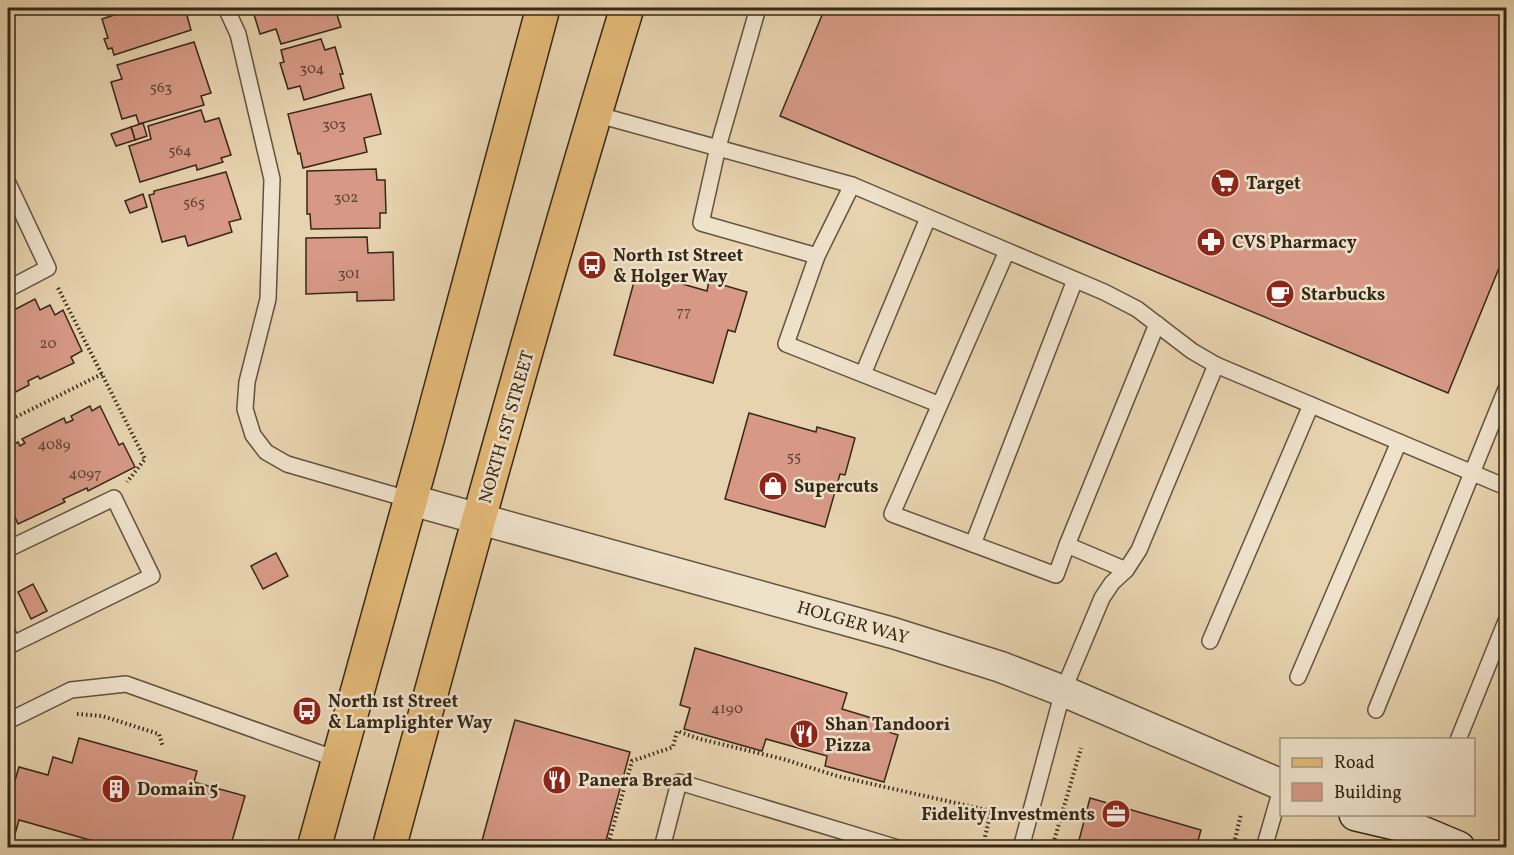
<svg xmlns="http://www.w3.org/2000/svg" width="1514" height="855" font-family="Vollkorn,serif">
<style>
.building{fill:#d79986;stroke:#362817;stroke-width:1.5}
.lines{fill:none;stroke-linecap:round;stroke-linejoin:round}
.lane-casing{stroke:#62533d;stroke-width:18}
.street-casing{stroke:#62533d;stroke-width:33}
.secondary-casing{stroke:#362817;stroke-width:36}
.primary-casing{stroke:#362817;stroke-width:36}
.path{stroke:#362817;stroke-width:4;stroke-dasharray:1.5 3;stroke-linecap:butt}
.lane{stroke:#efe2cb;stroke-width:15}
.street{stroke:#efe2cb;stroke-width:30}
.secondary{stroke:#efe2cb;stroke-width:33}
.primary{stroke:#e4ba78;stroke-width:33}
.labels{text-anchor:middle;stroke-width:5;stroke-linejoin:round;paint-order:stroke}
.number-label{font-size:15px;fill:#5e4433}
.poi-label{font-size:18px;font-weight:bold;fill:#362817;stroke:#efe2cb;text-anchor:start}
.street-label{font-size:18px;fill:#362817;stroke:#efe2cb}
</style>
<rect width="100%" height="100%" fill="#e7d3af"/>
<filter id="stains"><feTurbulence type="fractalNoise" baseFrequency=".00333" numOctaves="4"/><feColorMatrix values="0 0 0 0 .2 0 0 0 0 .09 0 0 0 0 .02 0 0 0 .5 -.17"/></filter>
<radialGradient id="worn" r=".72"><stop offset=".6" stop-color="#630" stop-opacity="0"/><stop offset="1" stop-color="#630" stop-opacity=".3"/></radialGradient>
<!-- building -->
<g class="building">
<polygon points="128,8 188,8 189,11 186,12 191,30 114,55 112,48 108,49 104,39 108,38 102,19 129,10"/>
<polygon points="252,8 349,8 336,12 341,27 281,44 276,29 260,34"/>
<polygon points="825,8 1506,8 1506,251 1448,393 780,116"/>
<polygon points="321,39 325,50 335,47 343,74 340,74 344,88 304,100 300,86 288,89 280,63 284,62 281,50"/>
<polygon points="194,42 211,93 201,96 204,105 139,124 136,115 122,119 111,82 122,79 117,65"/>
<polygon points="371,94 381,134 364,138 367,152 303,168 300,153 298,154 288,114"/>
<polygon points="201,110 205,122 219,118 231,155 221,158 223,162 197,170 196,165 140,182 129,146 151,139 148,126"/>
<polygon points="143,123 147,136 135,140 131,127"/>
<polygon points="131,127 135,140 116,146 111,134"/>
<polygon points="376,169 377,180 385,180 386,213 380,213 380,228 311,229 310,214 307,214 307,171"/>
<polygon points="226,172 241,219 229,222 232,232 188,246 185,236 162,242 149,195 154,194 154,191"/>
<polygon points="143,194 147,207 130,213 125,201"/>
<polygon points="367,237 368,253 393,252 394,300 357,301 357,292 306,294 306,238"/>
<polygon points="637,271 707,291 709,281 747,292 735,332 728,330 713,383 614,355"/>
<polygon points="35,299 40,310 50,305 55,315 63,310 82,351 71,357 74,363 40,379 38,376 28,381 29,385 8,396 8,313"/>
<polygon points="90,406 92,411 100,406 119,445 123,443 135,467 88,491 87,488 63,499 65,502 18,524 14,515 8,518 8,447 18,442 20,446 25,443 22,439 64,418 66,423 73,420 71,416"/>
<polygon points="749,413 816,432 817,427 855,438 845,475 840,474 825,527 725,499"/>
<polygon points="276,553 288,576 263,589 251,566"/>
<polygon points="33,584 47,611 31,619 18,592"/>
<polygon points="695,648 847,693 842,709 885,722 883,730 898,735 884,782 825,766 827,756 766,739 762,751 684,729 690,708 680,705"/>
<polygon points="515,720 630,752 604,848 480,848"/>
<polygon points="79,738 197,771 194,782 245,796 230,848 118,848 19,820 11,848 8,848 8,800 9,800 19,767 48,775 53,757 72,763"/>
<polygon points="1090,798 1201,830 1196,848 1077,848"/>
</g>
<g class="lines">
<!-- lane casing -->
<g class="lane-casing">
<g id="lane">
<polyline points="226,8 238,34 272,179 268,299 247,382 245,409 253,435 266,452 287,464 411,500"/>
<polyline points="758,8 718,147 701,223 817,256"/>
<polyline points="595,114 852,185 1104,292 1137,309 1192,351 1216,365 1506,487"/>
<polyline points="8,183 48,268 8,289"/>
<polyline points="852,185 817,256 786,344 938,404"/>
<polyline points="1007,251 892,514 1056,575 1067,545 1157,324"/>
<polyline points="863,374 928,218"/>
<polyline points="973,544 1075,280"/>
<polyline points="1067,545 1126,570"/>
<polyline points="8,549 114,498 152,576 13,644 8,634"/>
<polyline points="1210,641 1311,405"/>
<polyline points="1298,677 1399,442"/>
<polyline points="1376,710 1506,389"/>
<polyline points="8,721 71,690 126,684 339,760"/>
<polyline points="1458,740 1506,621"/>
<polyline points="662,848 679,782 898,848"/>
<polyline points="1021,848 1063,691 1102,598 1112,583 1126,570 1139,550 1216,365"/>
<polyline points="1264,848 1282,786"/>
</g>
</g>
<!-- street casing -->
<g class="street-casing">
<polyline id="street" points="411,500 893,633 1001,667 1063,691 1282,785"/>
</g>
<!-- secondary casing -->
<g class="secondary-casing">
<polyline id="secondary" points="1356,814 1403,825 1458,848"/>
</g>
<!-- primary casing -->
<g class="primary-casing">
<g id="primary">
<polyline points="314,848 429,433 543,8"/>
<path d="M 389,848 C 465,567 542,286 627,8"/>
</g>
</g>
<!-- path -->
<g class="path">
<polyline points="58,288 145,459 127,482"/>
<polyline points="8,421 102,374"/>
<polyline points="77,714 102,716 159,734 163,747"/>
<polyline points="607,848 632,761 673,747 677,731 700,739 783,759 837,776 991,811 984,841 1000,843"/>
<polyline points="1052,848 1081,748"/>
<polyline points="1233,848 1241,814"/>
</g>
<!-- lane -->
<use href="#lane" class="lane"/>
<!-- street -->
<use href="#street" class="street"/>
<!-- secondary -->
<use href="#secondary" class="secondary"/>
<!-- primary -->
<use href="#primary" class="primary"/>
</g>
<!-- icons -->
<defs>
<g id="supermarket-disc" transform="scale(1.5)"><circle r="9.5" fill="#8f2418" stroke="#efe2cb"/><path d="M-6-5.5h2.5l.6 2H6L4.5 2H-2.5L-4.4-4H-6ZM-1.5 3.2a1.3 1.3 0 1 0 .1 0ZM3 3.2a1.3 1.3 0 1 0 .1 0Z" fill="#fff"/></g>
<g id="pharmacy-disc" transform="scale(1.5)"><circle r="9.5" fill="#8f2418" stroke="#efe2cb"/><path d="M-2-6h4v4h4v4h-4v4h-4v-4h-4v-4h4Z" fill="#fff"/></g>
<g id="bus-disc" transform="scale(1.5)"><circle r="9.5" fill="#8f2418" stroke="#efe2cb"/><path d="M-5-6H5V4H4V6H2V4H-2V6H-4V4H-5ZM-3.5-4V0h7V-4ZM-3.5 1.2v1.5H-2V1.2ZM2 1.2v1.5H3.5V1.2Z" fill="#fff"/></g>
<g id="cafe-disc" transform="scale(1.5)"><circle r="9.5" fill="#8f2418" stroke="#efe2cb"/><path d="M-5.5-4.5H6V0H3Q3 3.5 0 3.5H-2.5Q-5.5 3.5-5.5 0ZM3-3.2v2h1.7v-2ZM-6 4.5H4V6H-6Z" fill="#fff"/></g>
<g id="shop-disc" transform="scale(1.5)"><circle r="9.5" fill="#8f2418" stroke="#efe2cb"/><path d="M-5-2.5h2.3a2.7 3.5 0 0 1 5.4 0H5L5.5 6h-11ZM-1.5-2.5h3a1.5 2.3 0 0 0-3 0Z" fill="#fff"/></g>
<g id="restaurant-disc" transform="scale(1.5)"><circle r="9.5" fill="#8f2418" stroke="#efe2cb"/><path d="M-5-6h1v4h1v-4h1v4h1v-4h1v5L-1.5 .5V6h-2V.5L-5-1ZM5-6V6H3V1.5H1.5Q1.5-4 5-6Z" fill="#fff"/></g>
<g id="building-disc" transform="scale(1.5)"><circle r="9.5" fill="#8f2418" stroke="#efe2cb"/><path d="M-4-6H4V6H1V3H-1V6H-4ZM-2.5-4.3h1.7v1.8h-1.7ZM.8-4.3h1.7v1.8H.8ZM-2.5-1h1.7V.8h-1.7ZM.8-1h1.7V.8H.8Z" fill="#fff"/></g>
<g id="office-disc" transform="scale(1.5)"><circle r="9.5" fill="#8f2418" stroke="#efe2cb"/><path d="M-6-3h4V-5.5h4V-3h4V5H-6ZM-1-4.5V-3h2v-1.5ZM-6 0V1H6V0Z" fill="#fff"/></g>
</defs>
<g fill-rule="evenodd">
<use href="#supermarket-disc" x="1225" y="183"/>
<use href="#pharmacy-disc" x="1211" y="242"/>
<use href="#bus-disc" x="592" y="265"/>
<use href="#cafe-disc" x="1280" y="294"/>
<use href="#shop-disc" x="773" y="486"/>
<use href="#bus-disc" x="307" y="711"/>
<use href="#restaurant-disc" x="804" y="734"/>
<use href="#restaurant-disc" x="557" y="780"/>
<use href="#building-disc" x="116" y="789"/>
<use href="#office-disc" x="1116" y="814"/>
</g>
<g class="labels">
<!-- number labels -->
<g class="number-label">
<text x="312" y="73">304</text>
<text x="161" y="92">563</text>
<text x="334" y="129">303</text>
<text x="180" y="155">564</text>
<text x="346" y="202">302</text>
<text x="194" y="207">565</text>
<text x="349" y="278">301</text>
<text x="684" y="316">77</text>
<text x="48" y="348">20</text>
<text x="54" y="449">4089</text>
<text x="794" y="461">55</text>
<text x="85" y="478">4097</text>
<text x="727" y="713">4190</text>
</g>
<!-- poi labels -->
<g class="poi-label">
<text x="1246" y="189">Target</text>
<text x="1232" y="248">CVS Pharmacy</text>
<text x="613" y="261">North 1st Street<tspan x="613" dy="21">&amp; Holger Way</tspan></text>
<text x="1301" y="300">Starbucks</text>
<text x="794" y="492">Supercuts</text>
<text x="328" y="707">North 1st Street<tspan x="328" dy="21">&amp; Lamplighter Way</tspan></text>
<text x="825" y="730">Shan Tandoori<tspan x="825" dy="21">Pizza</tspan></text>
<text x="578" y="786">Panera Bread</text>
<text x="137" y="795">Domain 5</text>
<text x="1095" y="820" text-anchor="end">Fidelity Investments</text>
</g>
<!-- street labels -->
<g class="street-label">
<text transform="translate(506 427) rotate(-74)" y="6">NORTH 1ST STREET</text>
<text transform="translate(853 622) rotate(16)" y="6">HOLGER WAY</text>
</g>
</g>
<!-- margin -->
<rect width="1514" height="855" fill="none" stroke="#e7d3af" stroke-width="30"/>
<rect x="9" y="9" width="1496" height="837" fill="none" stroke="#362817" stroke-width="3"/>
<rect x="15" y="15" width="1484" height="825" fill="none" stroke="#362817" stroke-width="1.5"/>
<!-- legend -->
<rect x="1280" y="738" width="195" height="78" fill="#efe2cb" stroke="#a59883" stroke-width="1.5"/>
<rect x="1292" y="758" width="30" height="9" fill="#e4ba78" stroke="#a59883" stroke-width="1.5"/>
<text x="1334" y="768" font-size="18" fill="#362817">Road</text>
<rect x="1292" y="783" width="30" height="18" fill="#d79986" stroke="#a59883" stroke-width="1.5"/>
<text x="1334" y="798" font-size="18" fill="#362817">Building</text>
<rect width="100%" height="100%" filter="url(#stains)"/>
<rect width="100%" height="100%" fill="url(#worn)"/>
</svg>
